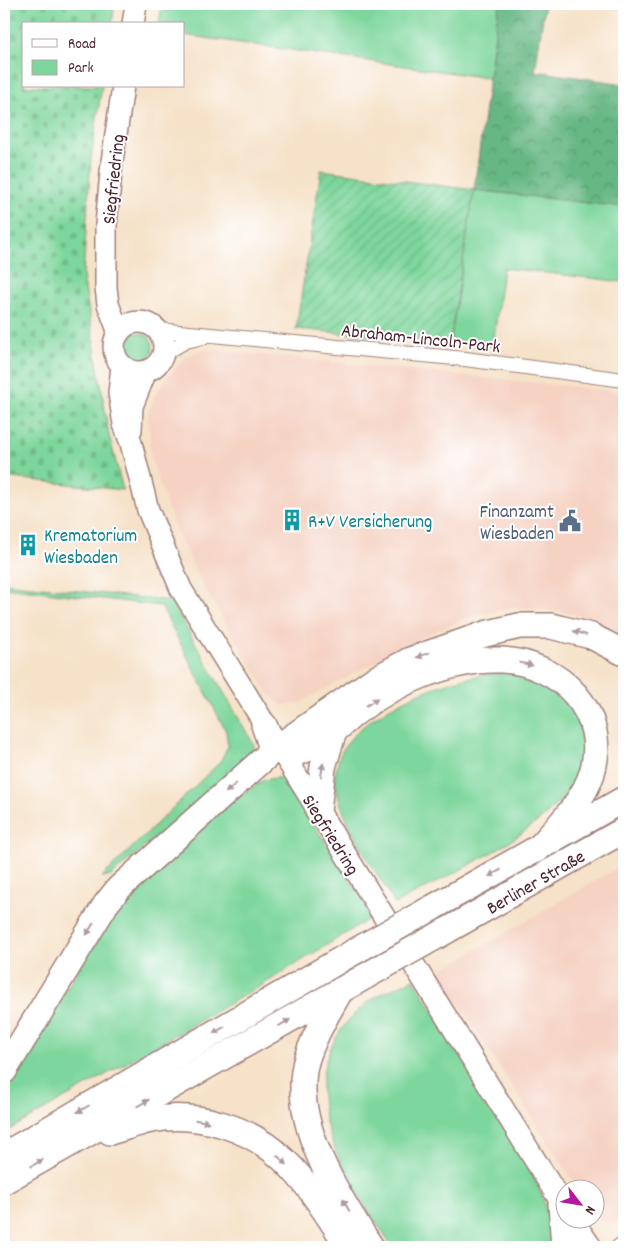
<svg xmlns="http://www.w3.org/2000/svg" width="628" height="1251" font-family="Dekko,sans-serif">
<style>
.built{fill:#f5d2c2}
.green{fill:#7dd69b;stroke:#647a63}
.forest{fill:url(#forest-crowns);stroke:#586b57}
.cemetery{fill:url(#cemetery-stones);stroke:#647a63}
.garden{fill:url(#garden-furrows);stroke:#647a63}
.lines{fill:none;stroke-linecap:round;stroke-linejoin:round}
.street-casing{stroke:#a0807a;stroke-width:16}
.primary-casing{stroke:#a0807a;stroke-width:24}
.highway-casing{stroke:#a0807a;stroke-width:28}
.street{stroke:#fff;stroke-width:14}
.primary{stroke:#fff;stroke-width:21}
.highway{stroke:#fff;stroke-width:25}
.highway-bridge-casing{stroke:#a0807a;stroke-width:28;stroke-linecap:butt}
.highway-bridge{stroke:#fff;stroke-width:25}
.oneway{fill:#ae9aa0}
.labels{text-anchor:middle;stroke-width:4;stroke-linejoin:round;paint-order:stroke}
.street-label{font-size:19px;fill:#4a1f2b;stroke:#fff}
.service-label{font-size:19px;fill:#4e5e75;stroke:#fff;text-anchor:end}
.culture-label{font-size:19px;fill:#0d838f;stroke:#fff;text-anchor:start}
</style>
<defs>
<pattern id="forest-crowns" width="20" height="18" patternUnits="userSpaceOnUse" patternTransform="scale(1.25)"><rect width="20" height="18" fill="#66b783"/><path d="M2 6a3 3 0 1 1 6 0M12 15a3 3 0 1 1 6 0" fill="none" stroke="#56946b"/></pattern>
<pattern id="cemetery-stones" width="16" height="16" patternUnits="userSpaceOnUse" patternTransform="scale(1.25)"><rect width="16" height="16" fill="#7dd69b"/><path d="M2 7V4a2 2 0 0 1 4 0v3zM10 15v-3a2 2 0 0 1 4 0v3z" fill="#6eb786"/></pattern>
<pattern id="garden-furrows" width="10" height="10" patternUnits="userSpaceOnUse" patternTransform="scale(1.25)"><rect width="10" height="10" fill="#7dd69b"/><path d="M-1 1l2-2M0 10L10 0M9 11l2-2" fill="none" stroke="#6eb786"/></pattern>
</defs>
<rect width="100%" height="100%" fill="#fff"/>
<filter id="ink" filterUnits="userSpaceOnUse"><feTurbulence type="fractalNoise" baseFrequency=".02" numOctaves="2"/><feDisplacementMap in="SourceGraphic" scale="10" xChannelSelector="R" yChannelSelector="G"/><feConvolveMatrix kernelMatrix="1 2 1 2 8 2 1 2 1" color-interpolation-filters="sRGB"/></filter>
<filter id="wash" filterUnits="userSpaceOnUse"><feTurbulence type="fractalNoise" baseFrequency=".0096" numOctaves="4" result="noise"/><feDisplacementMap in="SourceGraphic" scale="20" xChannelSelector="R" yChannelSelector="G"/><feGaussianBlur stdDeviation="1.12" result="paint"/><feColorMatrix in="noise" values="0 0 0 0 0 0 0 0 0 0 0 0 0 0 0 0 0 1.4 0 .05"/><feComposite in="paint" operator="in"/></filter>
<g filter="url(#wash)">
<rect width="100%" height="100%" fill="#f6e2c9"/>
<!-- built -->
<g class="built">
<polygon points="205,349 624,392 624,636 590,619 565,612 515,607 471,616 427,635 299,703 282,705 270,696 205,589 175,528 151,459 148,414 154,397 166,378 186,357"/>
<polygon points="624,864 624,1217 616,1224 601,1221 596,1215 596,1188 578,1188 438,972"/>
</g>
<!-- green -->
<g class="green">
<polygon points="162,4 499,4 489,78 184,35 184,24 159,24"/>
<polygon points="474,190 624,207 624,282 503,268 493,346 450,343"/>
<circle cx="139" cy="347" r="14"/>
<polygon points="4,583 171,601 254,745 255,750 111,876 102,877 220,762 228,746 226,731 161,606 4,587"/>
<path d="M 508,672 C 542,681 571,691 580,729 C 585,746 582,768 573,784 C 543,834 446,876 395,904 C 373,866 342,825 335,781 C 334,775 337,768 338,762 C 348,720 427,686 467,678 C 480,675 494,674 508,672 Z"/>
<polygon points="275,778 283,778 374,916 262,985 4,1133 4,1087 125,896 220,808 264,780"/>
<path d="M 414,979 L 535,1179 C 545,1202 552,1222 553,1247 L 393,1247 C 343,1175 278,1080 363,1006 C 377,994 398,987 414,979 Z"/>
</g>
<!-- forest -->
<polygon class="forest" points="499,4 545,4 535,71 624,84 624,207 474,190"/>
<!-- cemetery -->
<polygon class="cemetery" points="4,4 115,4 112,24 24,24 24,86 102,86 91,158 83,275 109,435 123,490 4,477"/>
<!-- garden -->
<polygon class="garden" points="321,170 474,190 450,343 296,329"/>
</g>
<g filter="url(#ink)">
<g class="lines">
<!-- street casing -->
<g class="street-casing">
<g id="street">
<polyline points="158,330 465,359 624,380"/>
<polyline points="163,354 186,341 203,337"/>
<polyline points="618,1247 624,1243"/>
</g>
</g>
<!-- primary casing -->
<g class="primary-casing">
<g id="primary">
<polyline points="133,24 136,4"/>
<circle cx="139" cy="347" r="25"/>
<polyline points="119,333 108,304 106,288 106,225 112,162 123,86"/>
<polyline points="122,366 119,393 124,424 131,443 148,510 181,589 566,1210"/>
<polyline points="131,430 132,406 146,371"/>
<polyline points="571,1218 591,1247"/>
</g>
</g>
<!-- highway casing -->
<g class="highway-casing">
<g id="highway">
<polyline points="318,811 323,767 334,731"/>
<path d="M 537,850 C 557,827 583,802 592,773 C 610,712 560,663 502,660 C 452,658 394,683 355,713 C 338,727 321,746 299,752 C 291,754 285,750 278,747 L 372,681 L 410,660 L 485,634 L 519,626 L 551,626 L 591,636 L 624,653"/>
<polyline points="432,908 624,799"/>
<polyline points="446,931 624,830"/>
<path d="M 341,990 C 328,1012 315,1034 307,1058 C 288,1119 339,1198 371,1247"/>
<polyline points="4,1071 106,904 118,889 268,755 271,745 264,725"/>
<path d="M 110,1132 C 124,1128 137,1123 151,1120 C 198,1111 251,1128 285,1161 C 311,1186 329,1218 349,1247"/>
<polyline points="4,1155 352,953"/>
<polyline points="4,1181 366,976"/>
<polyline points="561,1204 564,1247"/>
</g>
</g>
<!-- street -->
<use href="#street" class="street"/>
<!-- primary -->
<use href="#primary" class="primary"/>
<!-- highway -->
<use href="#highway" class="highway"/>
<!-- highway-bridge casing -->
<g class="highway-bridge-casing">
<g id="highway-bridge">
<polyline points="352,953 432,908"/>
<polyline points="366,976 446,931"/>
</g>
</g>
<!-- highway-bridge -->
<use href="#highway-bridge" class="highway-bridge"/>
</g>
<!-- one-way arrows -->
<defs><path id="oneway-solid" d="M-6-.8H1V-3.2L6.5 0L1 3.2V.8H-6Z" transform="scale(1.25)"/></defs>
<g class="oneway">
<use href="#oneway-solid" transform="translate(580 633) rotate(-163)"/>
<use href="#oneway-solid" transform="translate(423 655) rotate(159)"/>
<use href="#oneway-solid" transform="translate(526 664) rotate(12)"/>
<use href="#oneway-solid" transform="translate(372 702) rotate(-33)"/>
<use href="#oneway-solid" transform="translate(322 770) rotate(-81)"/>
<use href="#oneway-solid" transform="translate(231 788) rotate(139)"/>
<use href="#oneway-solid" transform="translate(495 873) rotate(151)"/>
<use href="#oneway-solid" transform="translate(90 929) rotate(121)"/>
<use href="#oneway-solid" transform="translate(284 1023) rotate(-30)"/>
<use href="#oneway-solid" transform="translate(219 1030) rotate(150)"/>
<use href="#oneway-solid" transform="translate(143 1103) rotate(-30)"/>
<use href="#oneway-solid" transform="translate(83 1109) rotate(150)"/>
<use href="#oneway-solid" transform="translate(202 1121) rotate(10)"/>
<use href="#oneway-solid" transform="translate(282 1160) rotate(42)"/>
<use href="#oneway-solid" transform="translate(37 1163) rotate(-30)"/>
<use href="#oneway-solid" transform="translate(346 1205) rotate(-119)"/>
</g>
</g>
<!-- icons -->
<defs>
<g id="building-bare" transform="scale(1.725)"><path d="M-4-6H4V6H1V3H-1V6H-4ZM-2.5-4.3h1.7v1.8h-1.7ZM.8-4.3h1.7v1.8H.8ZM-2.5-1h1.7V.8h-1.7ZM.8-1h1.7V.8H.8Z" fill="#0f9aa8" stroke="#fff" stroke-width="2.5" paint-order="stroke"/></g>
<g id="civic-bare" transform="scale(1.725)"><path d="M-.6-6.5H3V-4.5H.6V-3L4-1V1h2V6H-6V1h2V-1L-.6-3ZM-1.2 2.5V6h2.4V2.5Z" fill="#5c6f8a" stroke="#fff" stroke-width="2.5" paint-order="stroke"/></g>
</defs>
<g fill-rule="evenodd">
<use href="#building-bare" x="292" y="520"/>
<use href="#civic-bare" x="570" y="521"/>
<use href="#building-bare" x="28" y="545"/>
</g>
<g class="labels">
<!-- street labels -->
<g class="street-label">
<text transform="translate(112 179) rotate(-84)" y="7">Siegfriedring</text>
<text transform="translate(421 337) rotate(6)" y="7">Abraham-Lincoln-Park</text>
<text transform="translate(332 834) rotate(58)" y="7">Siegfriedring</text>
<text transform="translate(535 881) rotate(-30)" y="7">Berliner Straße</text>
</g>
<!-- service labels -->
<g class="service-label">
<text x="554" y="517">Finanzamt<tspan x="554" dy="22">Wiesbaden</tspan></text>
</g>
<!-- culture labels -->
<g class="culture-label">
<text x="308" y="527">R+V Versicherung</text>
<text x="44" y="541">Krematorium<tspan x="44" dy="22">Wiesbaden</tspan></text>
</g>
</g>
<!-- margin -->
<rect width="628" height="1251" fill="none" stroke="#fff" stroke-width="20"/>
<!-- legend -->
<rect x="22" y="22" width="162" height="65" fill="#ffffff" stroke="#b7a5aa"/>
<rect x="32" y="39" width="25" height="8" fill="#ffffff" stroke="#b7a5aa"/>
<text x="68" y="48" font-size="15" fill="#4a1f2b">Road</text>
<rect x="32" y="60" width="25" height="15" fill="#7dd69b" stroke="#b7a5aa"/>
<text x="68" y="72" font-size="15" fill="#4a1f2b">Park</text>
<!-- north arrow -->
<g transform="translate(580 1204) rotate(121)"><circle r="24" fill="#ffffff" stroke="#b7a5aa"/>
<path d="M0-4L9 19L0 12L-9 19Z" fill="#b5179e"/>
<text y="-8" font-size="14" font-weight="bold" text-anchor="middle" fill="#4a1f2b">N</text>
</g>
</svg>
